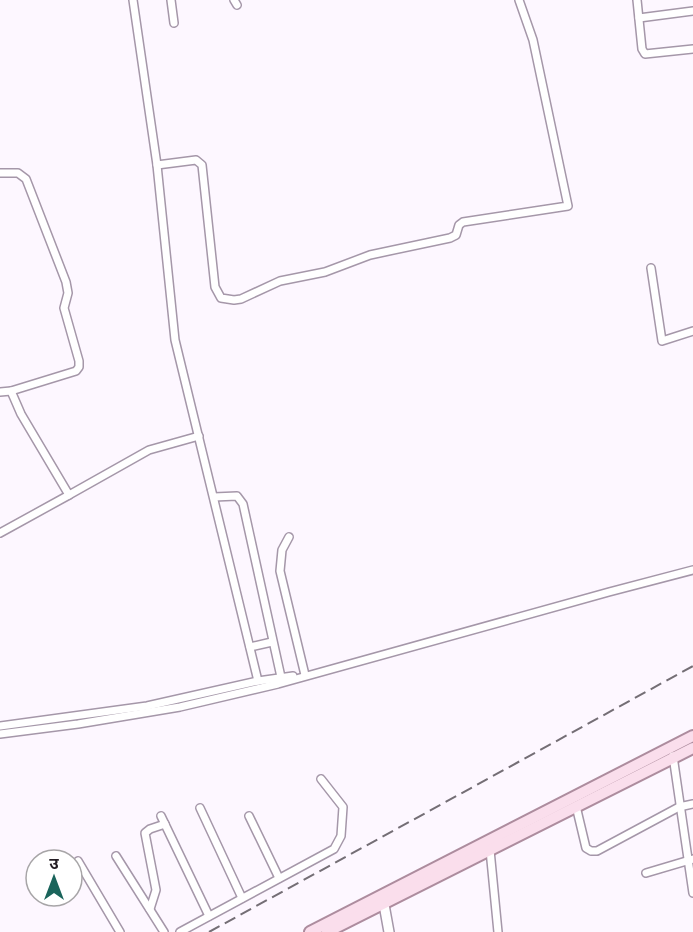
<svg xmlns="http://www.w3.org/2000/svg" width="693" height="932" font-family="Lora,'Noto Sans Devanagari',serif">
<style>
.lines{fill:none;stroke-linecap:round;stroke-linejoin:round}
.minor-casing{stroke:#a597a9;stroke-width:10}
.tertiary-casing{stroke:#a597a9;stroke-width:12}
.primary-casing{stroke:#ad8c9e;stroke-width:14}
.minor{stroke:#fff;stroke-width:7}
.tertiary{stroke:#fff;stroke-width:9}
.primary{stroke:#fadeec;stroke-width:10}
.rail{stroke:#746e75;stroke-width:2;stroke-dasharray:12 6;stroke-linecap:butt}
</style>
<rect width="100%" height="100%" fill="#fdf7ff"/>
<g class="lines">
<!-- minor casing -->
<g class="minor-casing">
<g id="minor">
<polyline points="133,0 157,165 175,340 258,681"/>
<polyline points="171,0 174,23"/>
<polyline points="234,0 237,5"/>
<polyline points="637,0 642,49 645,54 693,49"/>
<polyline points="639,18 693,11"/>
<polyline points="157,165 196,160 202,165 215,287 221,298 234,300 241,299 280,281 325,272 370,255 450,238 456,235 459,225 463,222 568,206 533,40 519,0"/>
<polyline points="0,173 18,173 26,179 66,282 68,293 64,308 79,361 79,367 76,371 11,391 21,414 69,495 149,450 199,436"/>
<polyline points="651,268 662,341 693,331"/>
<polyline points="0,392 11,391"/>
<polyline points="214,497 237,496 243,504 281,677"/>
<polyline points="0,533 69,495"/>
<polyline points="289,537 282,550 280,571 305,675"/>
<polyline points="250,647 272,642"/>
<polyline points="0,726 147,706 258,681 293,676"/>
<polyline points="0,734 78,724 180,707 278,684 609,592 693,570"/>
<polyline points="673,756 693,893"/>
<polyline points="576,806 586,848 591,851 597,851 679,807 693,804"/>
<polyline points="200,808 242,898"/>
<polyline points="161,816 209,916"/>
<polyline points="249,816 279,878"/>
<polyline points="490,850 498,932"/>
<polyline points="116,856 164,932"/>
<polyline points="78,861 120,932"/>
<polyline points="646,873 693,859"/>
<polyline points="150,909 156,890 145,833 150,829 165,824"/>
<polyline points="180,932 334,849 341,836 343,807 321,779"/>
</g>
</g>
<!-- tertiary casing -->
<g class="tertiary-casing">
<polyline id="tertiary" points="383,899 389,932"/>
</g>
<!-- primary casing -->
<g class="primary-casing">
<g id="primary">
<polyline points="310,932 693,736"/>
<polyline points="327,932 693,748"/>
</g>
</g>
<!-- minor -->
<use href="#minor" class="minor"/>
<!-- tertiary -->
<use href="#tertiary" class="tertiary"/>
<!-- primary -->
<use href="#primary" class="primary"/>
<!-- rail -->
<polyline class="rail" points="209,932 693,666"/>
</g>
<!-- north arrow -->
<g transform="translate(54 878)"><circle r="28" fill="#ffffff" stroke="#a7a5a7" stroke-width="1.5"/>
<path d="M0-4.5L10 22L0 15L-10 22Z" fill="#1a645b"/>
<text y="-9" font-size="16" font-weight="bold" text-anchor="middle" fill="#231d24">उ</text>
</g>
</svg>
